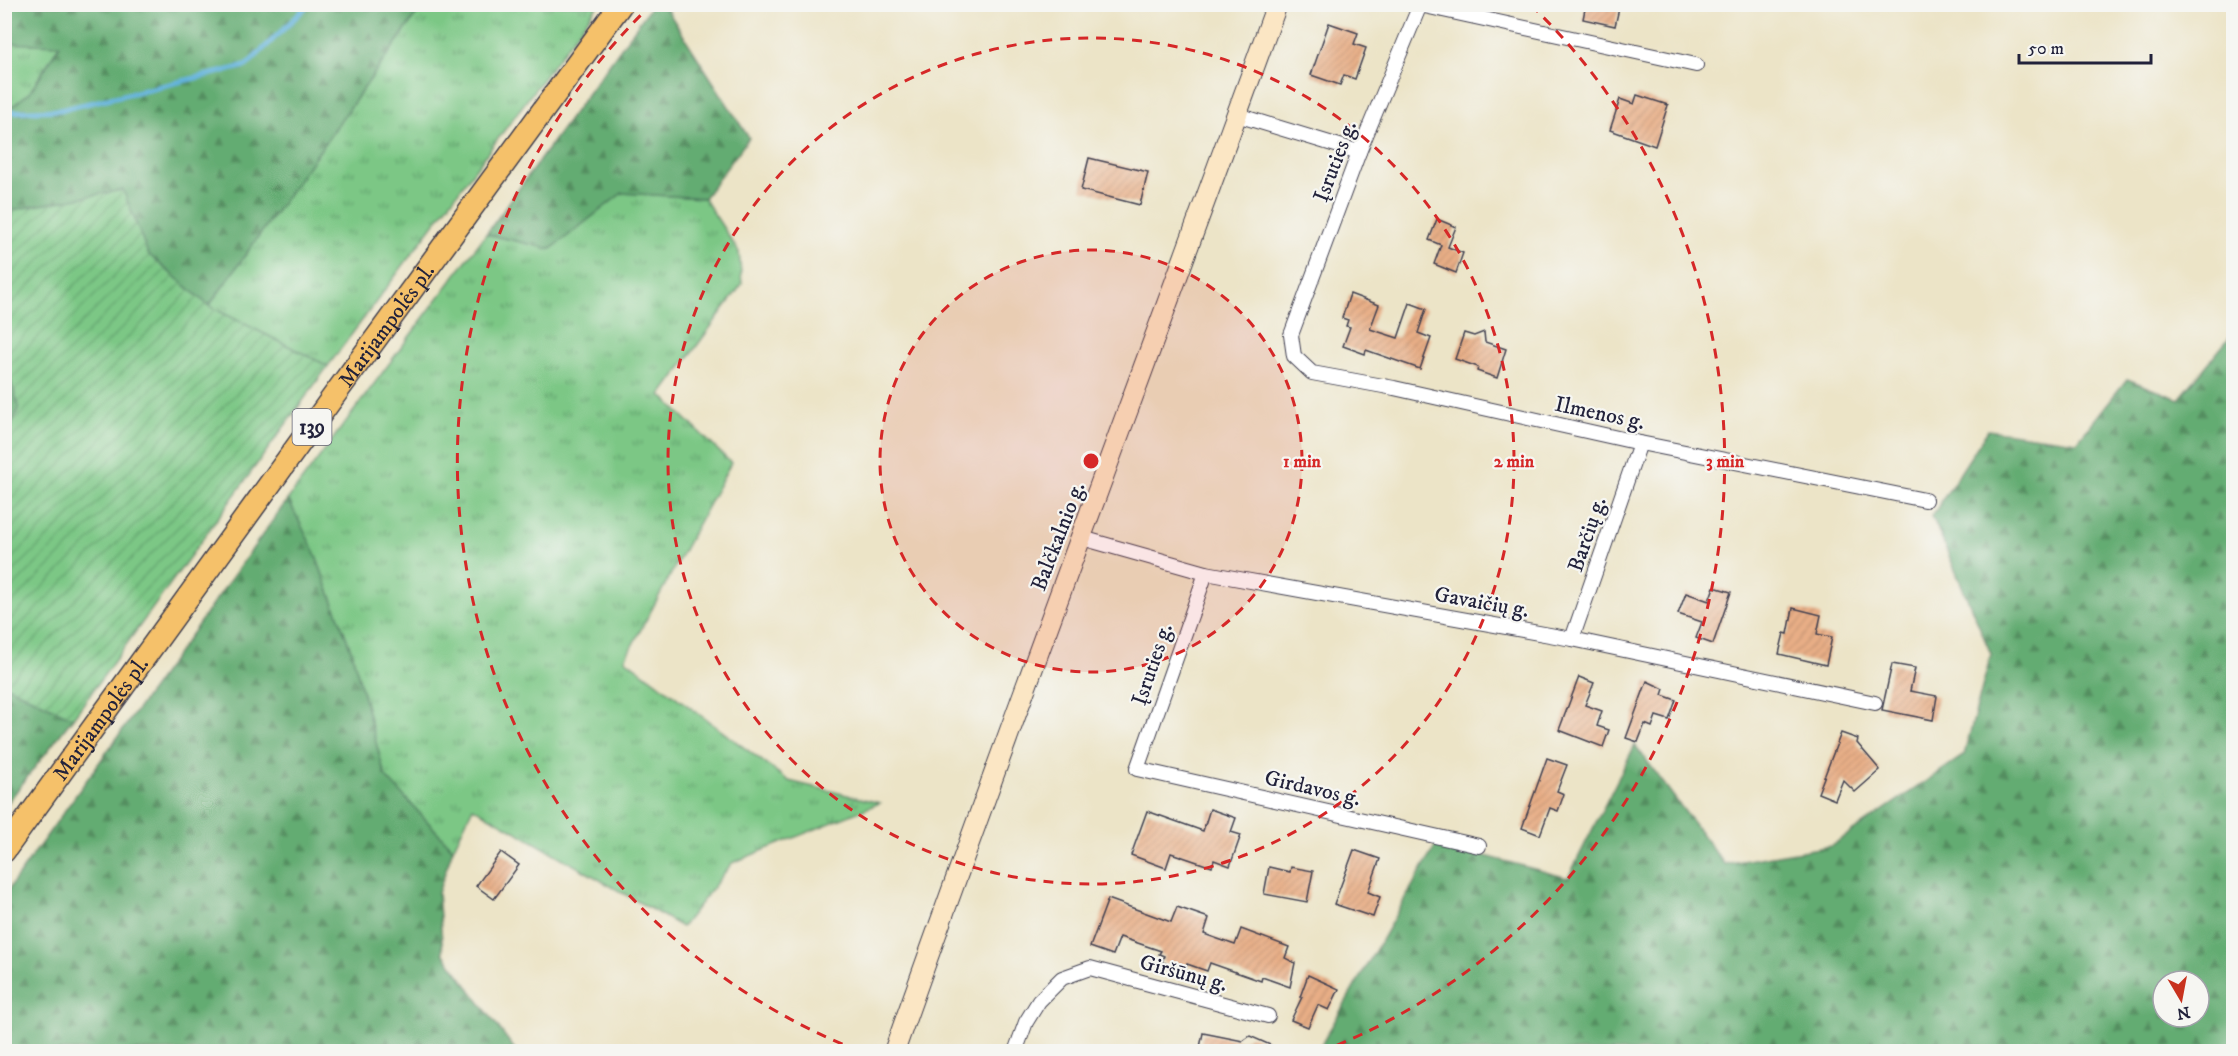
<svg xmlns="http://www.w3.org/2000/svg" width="2238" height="1056" font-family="'IM FELL DW Pica',serif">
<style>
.grass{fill:url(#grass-tufts);stroke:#4e7460;stroke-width:1.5}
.forest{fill:url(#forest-firs);stroke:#436756;stroke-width:1.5;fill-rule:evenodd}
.garden{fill:url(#garden-furrows);stroke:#4e7460;stroke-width:1.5}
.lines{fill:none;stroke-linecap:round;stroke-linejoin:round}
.stream{stroke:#62b2dd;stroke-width:5}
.building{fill:url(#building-hatch)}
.street-casing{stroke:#403f50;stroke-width:16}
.secondary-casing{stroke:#403f50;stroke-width:22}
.primary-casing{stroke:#403f50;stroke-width:25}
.street{stroke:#fff;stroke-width:14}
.secondary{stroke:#fbe6c4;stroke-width:20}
.primary{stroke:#f5c16b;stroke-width:22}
.ring{fill:none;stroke:#d62828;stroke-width:3;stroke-dasharray:10 8}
.labels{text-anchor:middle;stroke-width:4.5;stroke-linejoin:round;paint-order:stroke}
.shield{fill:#f6f6f2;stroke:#626272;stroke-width:1.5}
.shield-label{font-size:21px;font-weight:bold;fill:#22223b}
.street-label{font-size:22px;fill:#22223b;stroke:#f6f6f2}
.centre{fill:#d62828;stroke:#f6f6f2;stroke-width:3}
.ring-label{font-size:18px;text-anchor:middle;font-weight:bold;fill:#d62828;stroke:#f6f6f2;stroke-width:4.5;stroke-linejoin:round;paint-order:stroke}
</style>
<defs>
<pattern id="grass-tufts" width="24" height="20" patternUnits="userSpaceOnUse" patternTransform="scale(1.5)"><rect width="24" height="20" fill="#7bc785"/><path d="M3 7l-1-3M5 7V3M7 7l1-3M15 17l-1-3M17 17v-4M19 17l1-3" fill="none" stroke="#64a16e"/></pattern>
<pattern id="forest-firs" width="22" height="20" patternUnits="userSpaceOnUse" patternTransform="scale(1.5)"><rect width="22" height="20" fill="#64ac72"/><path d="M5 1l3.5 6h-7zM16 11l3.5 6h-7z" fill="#528c5f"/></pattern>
<pattern id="garden-furrows" width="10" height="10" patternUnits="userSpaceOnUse" patternTransform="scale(1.5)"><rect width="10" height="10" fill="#7bc785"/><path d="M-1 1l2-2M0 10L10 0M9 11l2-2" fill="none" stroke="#64a16e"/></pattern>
<pattern id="building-hatch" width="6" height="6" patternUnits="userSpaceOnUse" patternTransform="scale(1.5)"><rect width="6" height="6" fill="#e8ae86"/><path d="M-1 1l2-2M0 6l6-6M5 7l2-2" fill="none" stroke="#c79575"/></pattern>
</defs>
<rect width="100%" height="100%" fill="#f6f6f2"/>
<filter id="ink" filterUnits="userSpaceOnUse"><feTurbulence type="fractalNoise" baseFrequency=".0167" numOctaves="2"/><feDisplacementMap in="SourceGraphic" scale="12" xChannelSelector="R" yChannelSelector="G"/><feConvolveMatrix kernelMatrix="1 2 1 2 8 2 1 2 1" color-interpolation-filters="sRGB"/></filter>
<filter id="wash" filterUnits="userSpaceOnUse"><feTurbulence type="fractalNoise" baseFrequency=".008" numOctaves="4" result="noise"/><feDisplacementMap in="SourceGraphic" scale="24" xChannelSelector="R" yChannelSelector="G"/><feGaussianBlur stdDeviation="1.35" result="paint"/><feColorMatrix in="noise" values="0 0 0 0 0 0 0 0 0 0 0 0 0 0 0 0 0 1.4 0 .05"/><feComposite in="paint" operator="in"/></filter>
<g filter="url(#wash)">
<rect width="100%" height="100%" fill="#ece4c7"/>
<!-- grass -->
<g class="grass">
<polygon points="423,5 598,5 328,366 209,306"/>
<polygon points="5,43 60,44 30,92 5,113"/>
<polygon points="622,193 704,198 739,252 742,284 661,395 731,463 625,659 789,781 880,803 732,863 682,927 473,807 453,849 385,776 352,653 314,551 288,499 486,234 551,249"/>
</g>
<!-- forest -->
<g class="forest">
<polygon points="5,5 423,5 209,306 148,254 123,190 13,210 5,235 4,113 30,92 60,45 5,43"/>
<polygon points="652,5 664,5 749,138 704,198 622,193 551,249 486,234"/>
<path d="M 2233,333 L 2233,1051 L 1317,1052 L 1437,843 L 1568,878 L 1635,745 L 1724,864 L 1831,846 L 1964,755 L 1991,654 L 1932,516 L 1988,430 L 2077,442 L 2127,379 L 2179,399 ZM 2163,981 L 2199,981 L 2199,1017 L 2163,1017 Z"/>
<polygon points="4,359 19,407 8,435 5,436"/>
<polygon points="288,499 314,551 352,653 385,776 453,849 438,893 443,953 516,1051 5,1051 5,894"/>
<polygon points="5,685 73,718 5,806"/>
</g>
<!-- garden -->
<polygon class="garden" points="123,190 148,254 209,306 328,366 73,718 5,685 5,436 8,435 19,407 4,359 5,235 13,210"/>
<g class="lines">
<!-- stream -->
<polyline class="stream" points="4,112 60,110 246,66 309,4"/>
</g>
<g id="blocks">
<!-- building -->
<g class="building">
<polygon points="1586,4 1620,4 1615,26 1583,19"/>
<polygon points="1329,23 1358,33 1354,44 1366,48 1355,79 1344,75 1340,85 1311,75"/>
<polygon points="1637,95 1668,105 1655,146 1610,130 1620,99 1634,104"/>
<polygon points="1089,158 1148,172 1140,205 1081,190"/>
<polygon points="1437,219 1456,227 1448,247 1463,253 1456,273 1434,264 1441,245 1429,240"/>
<polygon points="1350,294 1379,305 1370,329 1398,338 1410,303 1426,309 1418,333 1431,338 1420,369 1366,350 1365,354 1343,346 1350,327 1346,326 1348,320 1342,318"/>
<polygon points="1484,332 1485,342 1506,349 1497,378 1477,371 1478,367 1455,359 1464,333 1474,336"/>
<polygon points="1714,587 1731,592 1713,644 1696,638 1702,622 1678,614 1686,593 1709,601"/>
<polygon points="1793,608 1821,615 1817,634 1832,637 1826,665 1779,654 1784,633 1788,634"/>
<polygon points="1892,664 1915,668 1910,691 1937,696 1933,720 1882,710"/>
<polygon points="1579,677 1594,683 1585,705 1602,711 1597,726 1609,730 1603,747 1559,730"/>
<polygon points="1647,681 1664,689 1662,695 1676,700 1669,720 1656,716 1652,727 1645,724 1638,742 1626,738"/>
<polygon points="1841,733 1858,739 1857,743 1880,770 1855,792 1843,780 1835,800 1818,793"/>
<polygon points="1547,758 1567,765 1557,791 1564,794 1558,811 1550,808 1540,835 1522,828"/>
<polygon points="1210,809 1236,818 1231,832 1241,835 1230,866 1214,860 1212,867 1171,853 1166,868 1131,855 1147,811 1203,831"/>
<polygon points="1354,850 1380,859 1368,892 1380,897 1373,917 1334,904"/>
<polygon points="501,852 519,865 494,899 476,886"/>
<polygon points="1269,867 1290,872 1291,867 1313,871 1307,902 1264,894"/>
<polygon points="1108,899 1171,922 1177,907 1209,918 1204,934 1235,945 1241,929 1289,947 1285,958 1295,963 1290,987 1262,977 1261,981 1210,963 1207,971 1187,964 1185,970 1162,962 1164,956 1159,954 1161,951 1120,937 1113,955 1090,947"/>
<polygon points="1308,975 1339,989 1329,1010 1318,1005 1308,1027 1291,1020 1302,997 1300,997"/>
<polygon points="1203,1033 1243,1041 1250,1036 1286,1052 1199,1052"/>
</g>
</g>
</g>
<g filter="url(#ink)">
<use href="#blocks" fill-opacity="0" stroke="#403f50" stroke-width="1.5"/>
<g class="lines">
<!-- street casing -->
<g class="street-casing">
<g id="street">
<polyline points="1696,65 1420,5 1359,152 1291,335 1294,356 1312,373 1394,388 1640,443 1925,500"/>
<polyline points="1237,115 1359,152"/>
<polyline points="1082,538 1206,573 1572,639 1875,703"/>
<polyline points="1206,573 1137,769 1479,846"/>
<polyline points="1572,639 1640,443"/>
<polyline points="1015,1052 1026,1022 1039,1001 1062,978 1090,968 1268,1016"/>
</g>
</g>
<!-- secondary casing -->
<g class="secondary-casing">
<path id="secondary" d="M 894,1052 C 1018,701 1150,354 1277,4"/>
</g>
<!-- primary casing -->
<g class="primary-casing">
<g id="primary">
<path id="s1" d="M 4,851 C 208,568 414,285 621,4"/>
</g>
</g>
<!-- street -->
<use href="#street" class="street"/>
<!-- secondary -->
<use href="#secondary" class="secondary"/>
<!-- primary -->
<use href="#primary" class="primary"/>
</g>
</g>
<!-- distance rings -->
<circle cx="1091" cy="461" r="211" fill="#d62828" fill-opacity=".12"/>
<g class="ring">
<circle cx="1091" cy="461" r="211"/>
<circle cx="1091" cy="461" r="423"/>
<path d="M859 1051A634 634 0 0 1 651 5M1531 5A634 634 0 0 1 1323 1051"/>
</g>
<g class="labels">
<!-- shield labels -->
<rect class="shield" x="292.5" y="409" width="39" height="36" rx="4.5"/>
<g class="shield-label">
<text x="312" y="434">139</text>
</g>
<!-- street labels -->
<g class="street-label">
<text transform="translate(1334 161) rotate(-69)" y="8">Įsruties g.</text>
<text dy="8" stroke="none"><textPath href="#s1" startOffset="650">Marijampolės pl.</textPath></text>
<text transform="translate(1600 412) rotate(12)" y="8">Ilmenos g.</text>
<text transform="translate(1586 534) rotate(-71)" y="8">Barčių g.</text>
<text transform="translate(1057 536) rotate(-69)" y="8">Balčkalnio g.</text>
<text transform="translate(1482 601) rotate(10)" y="8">Gavaičių g.</text>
<text transform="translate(1151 664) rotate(-71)" y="8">Įsruties g.</text>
<text dy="8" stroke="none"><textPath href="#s1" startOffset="164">Marijampolės pl.</textPath></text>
<text transform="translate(1313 787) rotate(13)" y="8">Girdavos g.</text>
<text transform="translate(1184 972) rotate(15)" y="8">Giršūnų g.</text>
</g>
</g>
<circle cx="1091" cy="461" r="9" class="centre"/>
<g class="ring-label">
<text x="1302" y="467">1 min</text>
<text x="1514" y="467">2 min</text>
<text x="1725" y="467">3 min</text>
</g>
<!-- margin -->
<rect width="2238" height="1056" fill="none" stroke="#f6f6f2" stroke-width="24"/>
<!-- north arrow -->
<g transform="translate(2181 999) rotate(170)"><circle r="28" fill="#f6f6f2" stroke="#a1a1a9" stroke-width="1.5"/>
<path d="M0-4.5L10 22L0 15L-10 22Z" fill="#c8321e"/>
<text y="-9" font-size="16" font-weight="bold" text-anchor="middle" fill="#22223b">N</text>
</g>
<!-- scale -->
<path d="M2019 54v9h132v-9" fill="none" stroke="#22223b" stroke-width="3"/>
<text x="2028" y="54" font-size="18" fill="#22223b" stroke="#f6f6f2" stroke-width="4.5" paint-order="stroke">50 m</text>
</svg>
